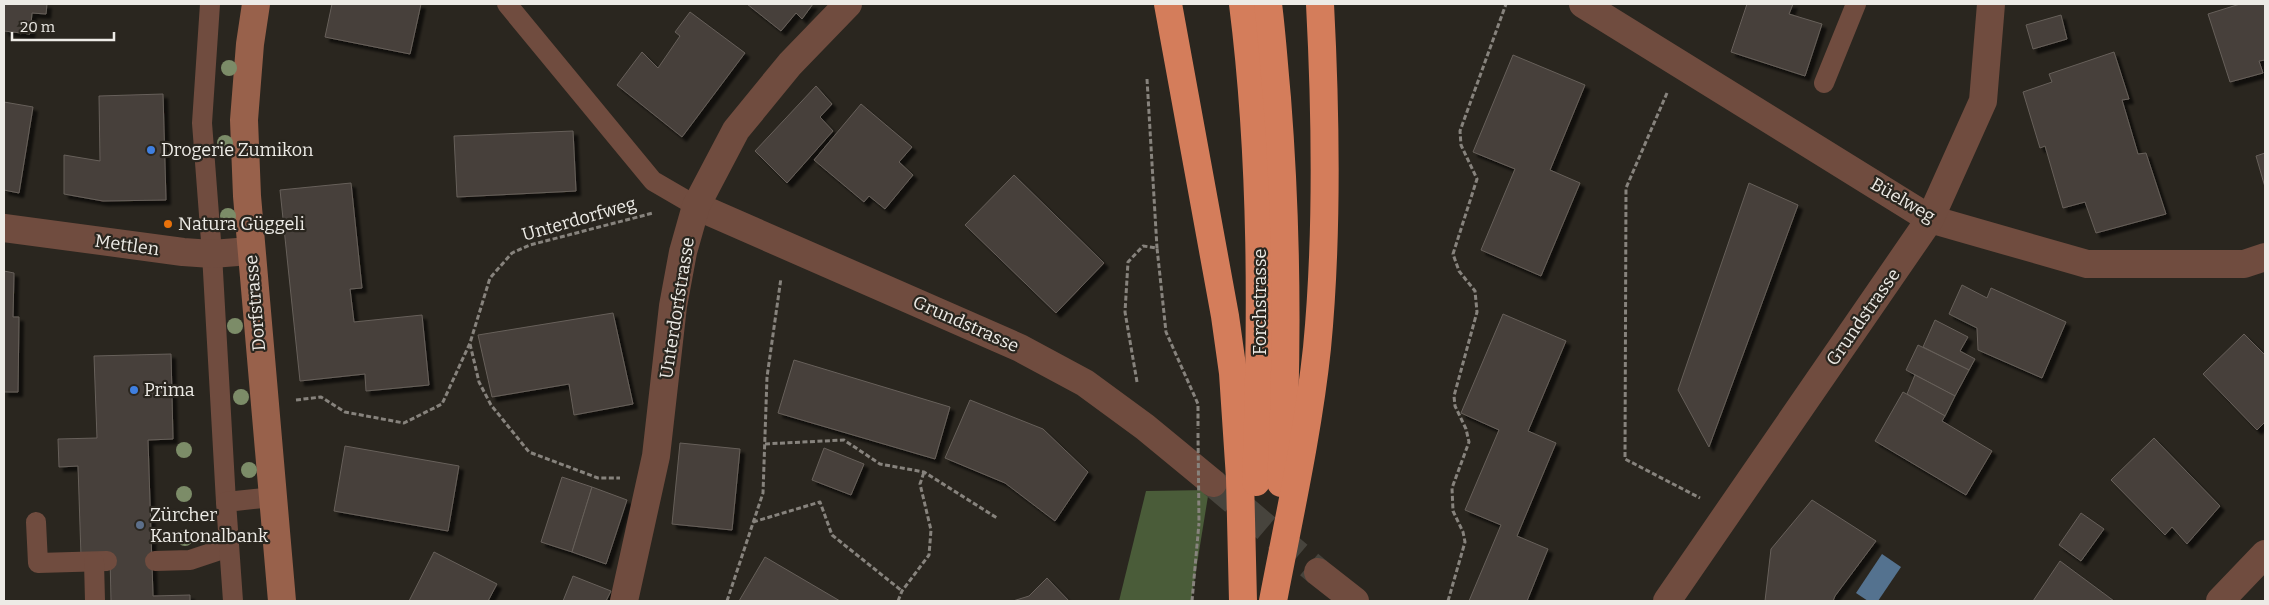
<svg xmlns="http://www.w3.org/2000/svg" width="2269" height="605" font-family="Bitter,serif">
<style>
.forest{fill:#4a5c39}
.water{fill:#54728f}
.building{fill:#463f3a;stroke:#67605a;filter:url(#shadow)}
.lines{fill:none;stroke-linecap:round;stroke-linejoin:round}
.street-tunnel{stroke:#47443d;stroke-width:28;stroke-dasharray:28 14;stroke-linecap:butt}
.path{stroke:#87837d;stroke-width:3;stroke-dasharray:5 2.5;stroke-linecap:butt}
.lane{stroke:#704c3f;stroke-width:20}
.street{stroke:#704c3f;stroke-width:28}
.secondary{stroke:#98614b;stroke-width:28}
.highway{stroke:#d47d5b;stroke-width:28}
.path-bridge{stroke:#87837d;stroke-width:3;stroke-dasharray:5 2.5;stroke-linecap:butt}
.tree{fill:#7c8c68}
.shop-dot{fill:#3f7fe0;stroke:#2a261f;stroke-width:2}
.food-dot{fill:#e8710a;stroke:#2a261f;stroke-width:2}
.service-dot{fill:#5c6f8a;stroke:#2a261f;stroke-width:2}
.labels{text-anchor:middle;stroke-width:4.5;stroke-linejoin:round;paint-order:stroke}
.poi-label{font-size:18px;fill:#edebe6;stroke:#2a261f;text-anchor:start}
.street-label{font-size:18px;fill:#edebe6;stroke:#2a261f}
</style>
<defs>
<filter id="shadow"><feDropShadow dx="4.5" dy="4.5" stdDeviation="1" flood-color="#0009"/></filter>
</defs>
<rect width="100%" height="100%" fill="#2a261f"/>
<!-- forest -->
<polygon class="forest" points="1209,490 1191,601 1119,601 1146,491"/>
<!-- water -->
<polygon class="water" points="1882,554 1901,567 1878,601 1868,601 1856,593"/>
<!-- building -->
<g class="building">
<polygon points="4,4 47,4 46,14 32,13 30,34 4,31"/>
<polygon points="332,4 421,4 410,54 325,37"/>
<polygon points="747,4 813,4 802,19 796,13 781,31"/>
<polygon points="1747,4 1793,4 1789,14 1822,24 1805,76 1731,52"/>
<polygon points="2240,4 2265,4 2265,60 2259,61 2263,73 2230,82 2208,14"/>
<polygon points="690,12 745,53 682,137 617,85 642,52 658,68 680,36 675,32"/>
<polygon points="2061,15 2067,39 2033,49 2026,25"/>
<polygon points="2114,52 2129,99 2122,100 2138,154 2146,153 2166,214 2096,233 2085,202 2063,208 2045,146 2040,148 2023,92 2052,82 2049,74"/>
<polygon points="1513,55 1585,85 1550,170 1580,183 1541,276 1481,250 1515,169 1473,152"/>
<polygon points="816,86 832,104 820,117 833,131 787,183 755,151"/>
<polygon points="163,94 166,200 103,201 64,194 64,155 100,161 99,96"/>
<polygon points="4,102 33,107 19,193 4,190"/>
<polygon points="861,104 912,147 899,162 913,175 885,209 869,196 864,202 814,160"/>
<polygon points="573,131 576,191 457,197 454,136"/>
<polygon points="2265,153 2265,187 2256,156"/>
<polygon points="1014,175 1104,263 1056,313 965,225"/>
<polygon points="351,183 362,288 350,289 354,322 422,315 429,385 366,391 365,374 300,381 280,190"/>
<polygon points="1749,183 1798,205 1709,447 1678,390"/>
<polygon points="4,271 14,273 13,317 19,317 18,392 4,392"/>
<polygon points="1962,285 1987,298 1991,288 2066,322 2042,378 1978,350 1977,328 1949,314"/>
<polygon points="613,313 633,404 574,415 569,384 492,397 478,335"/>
<polygon points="1503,314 1566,341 1528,431 1556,443 1517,536 1548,549 1527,601 1469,601 1501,525 1465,510 1499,430 1461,413"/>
<polygon points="1935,320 1968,337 1960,351 1975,359 1969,370 1923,347"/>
<polygon points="2244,334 2265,355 2265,422 2257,430 2203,374"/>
<polygon points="1918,345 1969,370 1955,396 1906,370"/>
<polygon points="171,354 173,439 148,440 153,596 190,595 190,601 111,601 110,555 81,556 78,466 59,467 58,439 97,438 94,356"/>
<polygon points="794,360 950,407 935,459 778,413"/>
<polygon points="1915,375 1955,396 1945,416 1907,394"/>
<polygon points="1903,392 1945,416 1942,421 1992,451 1966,495 1875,441"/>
<polygon points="970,400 1043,429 1088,472 1055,521 1005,483 945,458"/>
<polygon points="2154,438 2220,506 2187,544 2172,527 2165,535 2111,480"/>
<polygon points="680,443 740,449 732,530 672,524"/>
<polygon points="345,446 459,466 448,531 334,511"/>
<polygon points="824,448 864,464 851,495 812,480"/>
<polygon points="562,477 592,487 572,552 541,542"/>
<polygon points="592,487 627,500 606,564 572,552"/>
<polygon points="1812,500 1876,541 1835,596 1833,601 1765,601 1771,549"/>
<polygon points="2081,513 2104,529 2081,561 2059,545"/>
<polygon points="434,552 497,584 488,601 409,601"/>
<polygon points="765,557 840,601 739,601"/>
<polygon points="2060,561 2114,601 2033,601"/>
<polygon points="573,576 611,591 606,601 563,601"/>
<polygon points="1047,578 1069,601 1013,601 1029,596"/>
</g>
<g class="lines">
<!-- street-tunnel -->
<polyline class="street-tunnel" points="1213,483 1318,572"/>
<!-- path -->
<g class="path">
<polyline points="1147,79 1157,248"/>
<polyline points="1667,93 1626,188 1625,459 1700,498"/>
<polyline points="470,344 479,382 491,405 529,452 598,478 620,478"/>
<polyline points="1137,382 1125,312 1128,262 1143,246 1157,248 1166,332 1198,404 1198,429"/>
<polyline points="296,400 321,397 345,412 404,423 442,404 470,343 490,278 512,253 530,245 653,213"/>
<polyline points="765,444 844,440 880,464 924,472 997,518"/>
<polyline points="753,522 820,502 832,535 902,591"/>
<polyline points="727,601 763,493 767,377 781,278"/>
<polyline points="898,601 902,591 929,555 931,530 920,484 924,472"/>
<polyline points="1192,601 1199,523"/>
<polyline points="1448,601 1465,542 1463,532 1453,511 1452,488 1469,442 1466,429 1455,406 1454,396 1477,312 1475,291 1459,271 1453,254 1477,179 1461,145 1460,131 1506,4"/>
</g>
<!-- lane -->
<g class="lane">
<polyline points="210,4 202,123 212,254 226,502"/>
<polyline points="507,4 653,181 696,206"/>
<polyline points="1824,83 1856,4"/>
<polyline points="36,522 38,563 107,561"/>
<polyline points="155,561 190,560 229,547"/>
<polyline points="94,562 95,601"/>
<polyline points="233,601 226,502 273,497"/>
</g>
<!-- street -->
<g class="street">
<polyline points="1583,4 1930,219 2087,264 2244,264 2265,257"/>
<polyline points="696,206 1020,348 1085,383 1145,427 1213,483"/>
<polyline points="4,228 183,252 212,254 250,251"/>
<polyline points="1318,572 1355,601"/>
<polyline points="624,601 656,456 673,306 683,252 696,206 736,130 790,64 848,4"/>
<polyline points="1667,601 1930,219 1983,101 1991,4"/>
<polyline points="2220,601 2265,554"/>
</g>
<!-- secondary -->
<polyline class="secondary" points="256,4 250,44 244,120 247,196 282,601"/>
<!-- highway -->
<g class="highway">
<polyline points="1168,4 1225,316 1233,373 1240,478 1243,601"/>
<path d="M 1243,4 C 1263,162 1262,322 1256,482"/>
<path d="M 1268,4 C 1272,35 1274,67 1277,98 C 1287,226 1288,355 1281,483"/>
<path d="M 1273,601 C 1289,517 1308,433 1317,348 C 1328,234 1326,118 1320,4"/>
</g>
<!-- path-bridge -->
<polyline class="path-bridge" points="1198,433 1199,523"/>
</g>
<!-- trees -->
<g class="tree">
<circle cx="229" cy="68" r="8"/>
<circle cx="225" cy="143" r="8"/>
<circle cx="228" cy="216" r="8"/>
<circle cx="235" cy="326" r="8"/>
<circle cx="241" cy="397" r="8"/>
<circle cx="184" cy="450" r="8"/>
<circle cx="249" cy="470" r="8"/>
<circle cx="184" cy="494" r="8"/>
<circle cx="185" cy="538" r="8"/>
</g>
<!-- markers -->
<g class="shop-dot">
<circle cx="151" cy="150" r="5"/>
<circle cx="134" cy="390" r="5"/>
</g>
<circle class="food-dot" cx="168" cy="224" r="5"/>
<circle class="service-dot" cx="140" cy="525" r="5"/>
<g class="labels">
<!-- poi labels -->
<g class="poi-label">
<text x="161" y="156">Drogerie Zumikon</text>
<text x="178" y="230">Natura Güggeli</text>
<text x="144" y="396">Prima</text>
<text x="150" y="521">Zürcher<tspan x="150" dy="21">Kantonalbank</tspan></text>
</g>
<!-- street labels -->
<g class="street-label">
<text transform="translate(1903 200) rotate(30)" y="6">Büelweg</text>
<text transform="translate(579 219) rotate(-16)" y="6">Unterdorfweg</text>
<text transform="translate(127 245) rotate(8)" y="6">Mettlen</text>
<text transform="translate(1260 302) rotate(-90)" y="6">Forchstrasse</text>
<text transform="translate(255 303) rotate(-95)" y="6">Dorfstrasse</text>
<text transform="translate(677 308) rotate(-81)" y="6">Unterdorfstrasse</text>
<text transform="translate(1863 317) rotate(-55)" y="6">Grundstrasse</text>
<text transform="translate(966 324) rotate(24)" y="6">Grundstrasse</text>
</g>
</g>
<!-- border -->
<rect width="2269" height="605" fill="none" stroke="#edebe6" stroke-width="10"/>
<!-- scale -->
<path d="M12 32v8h102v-8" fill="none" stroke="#edebe6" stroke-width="2.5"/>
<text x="20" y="32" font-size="15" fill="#edebe6" stroke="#2a261f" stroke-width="4" paint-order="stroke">20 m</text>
</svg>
